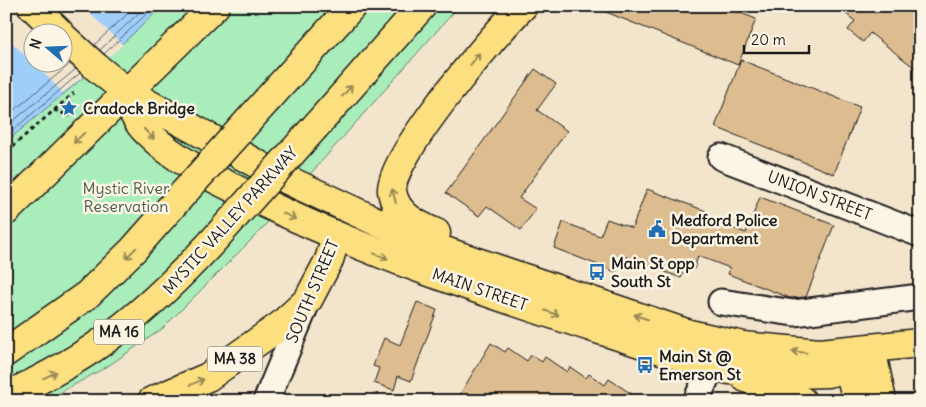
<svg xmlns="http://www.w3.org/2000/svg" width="926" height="407" font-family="Delius,sans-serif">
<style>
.green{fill:#a9eeba;stroke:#62856b}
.water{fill:#a0cefb;stroke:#6b87a2;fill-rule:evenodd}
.pier{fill:#f3e4cc}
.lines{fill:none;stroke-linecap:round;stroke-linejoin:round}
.shore{stroke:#516375;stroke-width:1}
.building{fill:#ddbd90;stroke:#1c1c1c}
.minor-casing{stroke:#1c1c1c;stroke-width:29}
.major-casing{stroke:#1c1c1c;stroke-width:31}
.path{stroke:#1c1c1c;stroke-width:3;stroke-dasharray:4 4;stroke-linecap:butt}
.minor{stroke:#fcf5e5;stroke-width:25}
.major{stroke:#fce080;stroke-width:28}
.major-bridge-casing{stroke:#1c1c1c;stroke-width:31;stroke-linecap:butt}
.major-bridge{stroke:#fce080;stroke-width:28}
.oneway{stroke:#978853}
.labels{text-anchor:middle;stroke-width:5;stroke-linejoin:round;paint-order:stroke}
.shield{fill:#fcf5e5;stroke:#5f5d58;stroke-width:1}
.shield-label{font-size:15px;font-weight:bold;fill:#1c1c1c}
.poi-label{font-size:16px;font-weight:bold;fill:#1c1c1c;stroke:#fcf5e5;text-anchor:start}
.park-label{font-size:16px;fill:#465b4b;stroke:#fcf5e5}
.street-label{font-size:16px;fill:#1c1c1c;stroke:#fcf5e5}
</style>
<rect width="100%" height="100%" fill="#f3e4cc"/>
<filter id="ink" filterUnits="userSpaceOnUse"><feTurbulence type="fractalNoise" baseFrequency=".02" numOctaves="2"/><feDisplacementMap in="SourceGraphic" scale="10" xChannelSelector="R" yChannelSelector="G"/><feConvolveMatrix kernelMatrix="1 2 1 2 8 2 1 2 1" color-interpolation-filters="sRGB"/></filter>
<g filter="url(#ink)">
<!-- green -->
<path class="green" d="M 162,6 L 459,6 L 259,232 L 162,329 L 108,366 L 45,401 L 6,401 L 6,142 C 59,97 113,55 162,6 Z"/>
<!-- water -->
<path class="water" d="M 23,6 L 162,6 C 113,55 59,97 6,142 L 6,19 ZM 32,32 L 62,32 L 62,62 L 32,62 Z"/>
<!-- pier -->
<polygon class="pier" points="19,6 82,6 123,45 63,93 33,62 62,62 62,32 32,32 32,62 6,37 6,16"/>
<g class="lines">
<!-- shore -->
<g class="shore">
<polyline points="94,45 136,6"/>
<polyline points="100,50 146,6"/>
<polyline points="104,54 155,6"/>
<polyline points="6,117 70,64"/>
<polyline points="6,127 76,69"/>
<polyline points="6,136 80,73"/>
</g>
</g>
<!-- building -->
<g class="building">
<polygon points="591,6 723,6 756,19 738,65"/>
<polygon points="836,6 920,6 920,72 870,33 863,42 848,30 855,21"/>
<polygon points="741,60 860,107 834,174 715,127"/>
<polygon points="535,69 556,84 537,110 567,131 519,198 536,209 521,230 487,206 479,216 446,193"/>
<polygon points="647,189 706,211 704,217 746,233 760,197 834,225 806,297 790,298 728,274 730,268 698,256 694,269 685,265 681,278 623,256 616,272 554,248 563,222 600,236 607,219 632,228"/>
<polygon points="417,302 437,310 411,381 398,376 394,390 374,383 379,368 373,366 384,338 400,345"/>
<polygon points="491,343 505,352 508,348 527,361 531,355 542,362 545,357 567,372 570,367 586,378 589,374 605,385 609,379 642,401 456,401"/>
</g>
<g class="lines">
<!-- minor casing -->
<g class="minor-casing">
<g id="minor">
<polyline points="721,157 920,234"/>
<polyline points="721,302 794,313 920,297"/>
<polyline points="266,401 308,300"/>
<polyline points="696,401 712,365"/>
</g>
</g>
<!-- major casing -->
<g class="major-casing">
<g id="major">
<polyline points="32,6 59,32"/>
<polyline points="62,36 96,67 127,92 277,175 427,245 689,334 743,346 820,353 920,343"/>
<path d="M 127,92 C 130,108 135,121 147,132 C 176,162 219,181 256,199 C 392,266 538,309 682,357 L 729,370 L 794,374 L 827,373 L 869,364"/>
<polyline points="268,99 352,6"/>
<polyline points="315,127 422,6"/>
<polyline points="6,211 215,6"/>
<path d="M 436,233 C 417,225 395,214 392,191 C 388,158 496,32 523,6"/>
<polyline points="871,348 882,401"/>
<polyline points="848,351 849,368 857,401"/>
<polyline points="6,352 87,295 133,250 163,216"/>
<polyline points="746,378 802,401"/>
<path d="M 6,396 C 96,355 145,314 212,242"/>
<polyline points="152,401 208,377 281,325 308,300 329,260 336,237"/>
</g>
</g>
<!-- path -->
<g class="path">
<polyline points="54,110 70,116"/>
<polyline points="6,152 74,93"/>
</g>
<!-- minor -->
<use href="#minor" class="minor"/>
<!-- major -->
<use href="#major" class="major"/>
<!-- major-bridge casing -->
<g class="major-bridge-casing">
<g id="major-bridge">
<polyline points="163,216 268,99"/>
<polyline points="212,242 315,127"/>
</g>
</g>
<!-- major-bridge -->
<use href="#major-bridge" class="major-bridge"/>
</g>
<!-- one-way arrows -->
<defs><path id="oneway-shaft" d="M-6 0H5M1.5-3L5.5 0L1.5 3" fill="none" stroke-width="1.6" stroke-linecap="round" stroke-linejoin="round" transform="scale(1.25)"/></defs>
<g class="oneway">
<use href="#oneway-shaft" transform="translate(475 59) rotate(-52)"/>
<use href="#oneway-shaft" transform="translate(347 91) rotate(-48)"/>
<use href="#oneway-shaft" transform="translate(149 134) rotate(45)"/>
<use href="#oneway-shaft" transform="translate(79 138) rotate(136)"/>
<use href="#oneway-shaft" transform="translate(394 196) rotate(-105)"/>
<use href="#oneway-shaft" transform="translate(289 216) rotate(25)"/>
<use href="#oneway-shaft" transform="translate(131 253) rotate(134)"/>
<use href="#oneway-shaft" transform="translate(381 256) rotate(21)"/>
<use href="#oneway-shaft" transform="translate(552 313) rotate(19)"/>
<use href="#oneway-shaft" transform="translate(641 317) rotate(-161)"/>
<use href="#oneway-shaft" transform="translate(799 352) rotate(-175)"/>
<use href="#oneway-shaft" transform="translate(50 375) rotate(-26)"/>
<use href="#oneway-shaft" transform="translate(197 382) rotate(-24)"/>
</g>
</g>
<!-- icons -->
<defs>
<g id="sight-bare" transform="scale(1.35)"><path d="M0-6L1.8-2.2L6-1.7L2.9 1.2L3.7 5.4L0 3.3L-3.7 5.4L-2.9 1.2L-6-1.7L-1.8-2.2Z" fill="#1f6fb2" stroke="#fcf5e5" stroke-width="2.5" paint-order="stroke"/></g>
<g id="civic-bare" transform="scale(1.35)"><path d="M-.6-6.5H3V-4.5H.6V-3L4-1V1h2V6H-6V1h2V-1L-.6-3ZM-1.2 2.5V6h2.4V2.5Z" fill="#1f6fb2" stroke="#fcf5e5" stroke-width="2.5" paint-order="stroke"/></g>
<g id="bus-bare" transform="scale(1.35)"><path d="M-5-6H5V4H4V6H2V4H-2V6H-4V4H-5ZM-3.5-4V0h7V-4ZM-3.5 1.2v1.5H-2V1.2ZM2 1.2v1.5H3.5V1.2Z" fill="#1f6fb2" stroke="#fcf5e5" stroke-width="2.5" paint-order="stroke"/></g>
</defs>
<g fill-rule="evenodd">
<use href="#sight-bare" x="69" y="108"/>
<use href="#civic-bare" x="657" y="229"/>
<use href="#bus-bare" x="597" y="272"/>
<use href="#bus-bare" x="645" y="365"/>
</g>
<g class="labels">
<!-- shield labels -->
<g class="shield">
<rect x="94" y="319.5" width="50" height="25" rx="4"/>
<rect x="207.5" y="346.5" width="55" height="25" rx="4"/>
</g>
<g class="shield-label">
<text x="119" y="337">MA 16</text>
<text x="235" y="364">MA 38</text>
</g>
<!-- poi labels -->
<g class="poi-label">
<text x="83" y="114">Cradock Bridge</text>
<text x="671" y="226">Medford Police<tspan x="671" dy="18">Department</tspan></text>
<text x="611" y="269">Main St opp<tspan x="611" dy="18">South St</tspan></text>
<text x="659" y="362">Main St @<tspan x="659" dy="18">Emerson St</tspan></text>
</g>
<!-- park labels -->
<g class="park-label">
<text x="126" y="194">Mystic River<tspan x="126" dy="18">Reservation</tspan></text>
</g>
<!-- street labels -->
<g class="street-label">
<text transform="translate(820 195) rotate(21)" y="6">UNION STREET</text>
<text transform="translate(230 220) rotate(-48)" y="6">MYSTIC VALLEY PARKWAY</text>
<text transform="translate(480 289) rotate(19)" y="6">MAIN STREET</text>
<text transform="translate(312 291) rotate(-67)" y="6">SOUTH STREET</text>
</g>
</g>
<!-- margin -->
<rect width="926" height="407" fill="none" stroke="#fcf5e5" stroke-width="25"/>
<rect x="12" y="12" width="901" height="382" fill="none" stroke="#1c1c1c" stroke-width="2" filter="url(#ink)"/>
<!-- north arrow -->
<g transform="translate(48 48) rotate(289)"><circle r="24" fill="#fcf5e5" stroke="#a29e95"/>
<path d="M0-4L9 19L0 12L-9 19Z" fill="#1f6fb2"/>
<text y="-8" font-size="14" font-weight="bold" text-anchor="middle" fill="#1c1c1c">N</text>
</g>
<!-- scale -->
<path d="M744 45v8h65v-8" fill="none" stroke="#1c1c1c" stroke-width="2.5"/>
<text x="751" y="45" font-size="15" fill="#1c1c1c" stroke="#fcf5e5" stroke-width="4" paint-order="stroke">20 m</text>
</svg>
